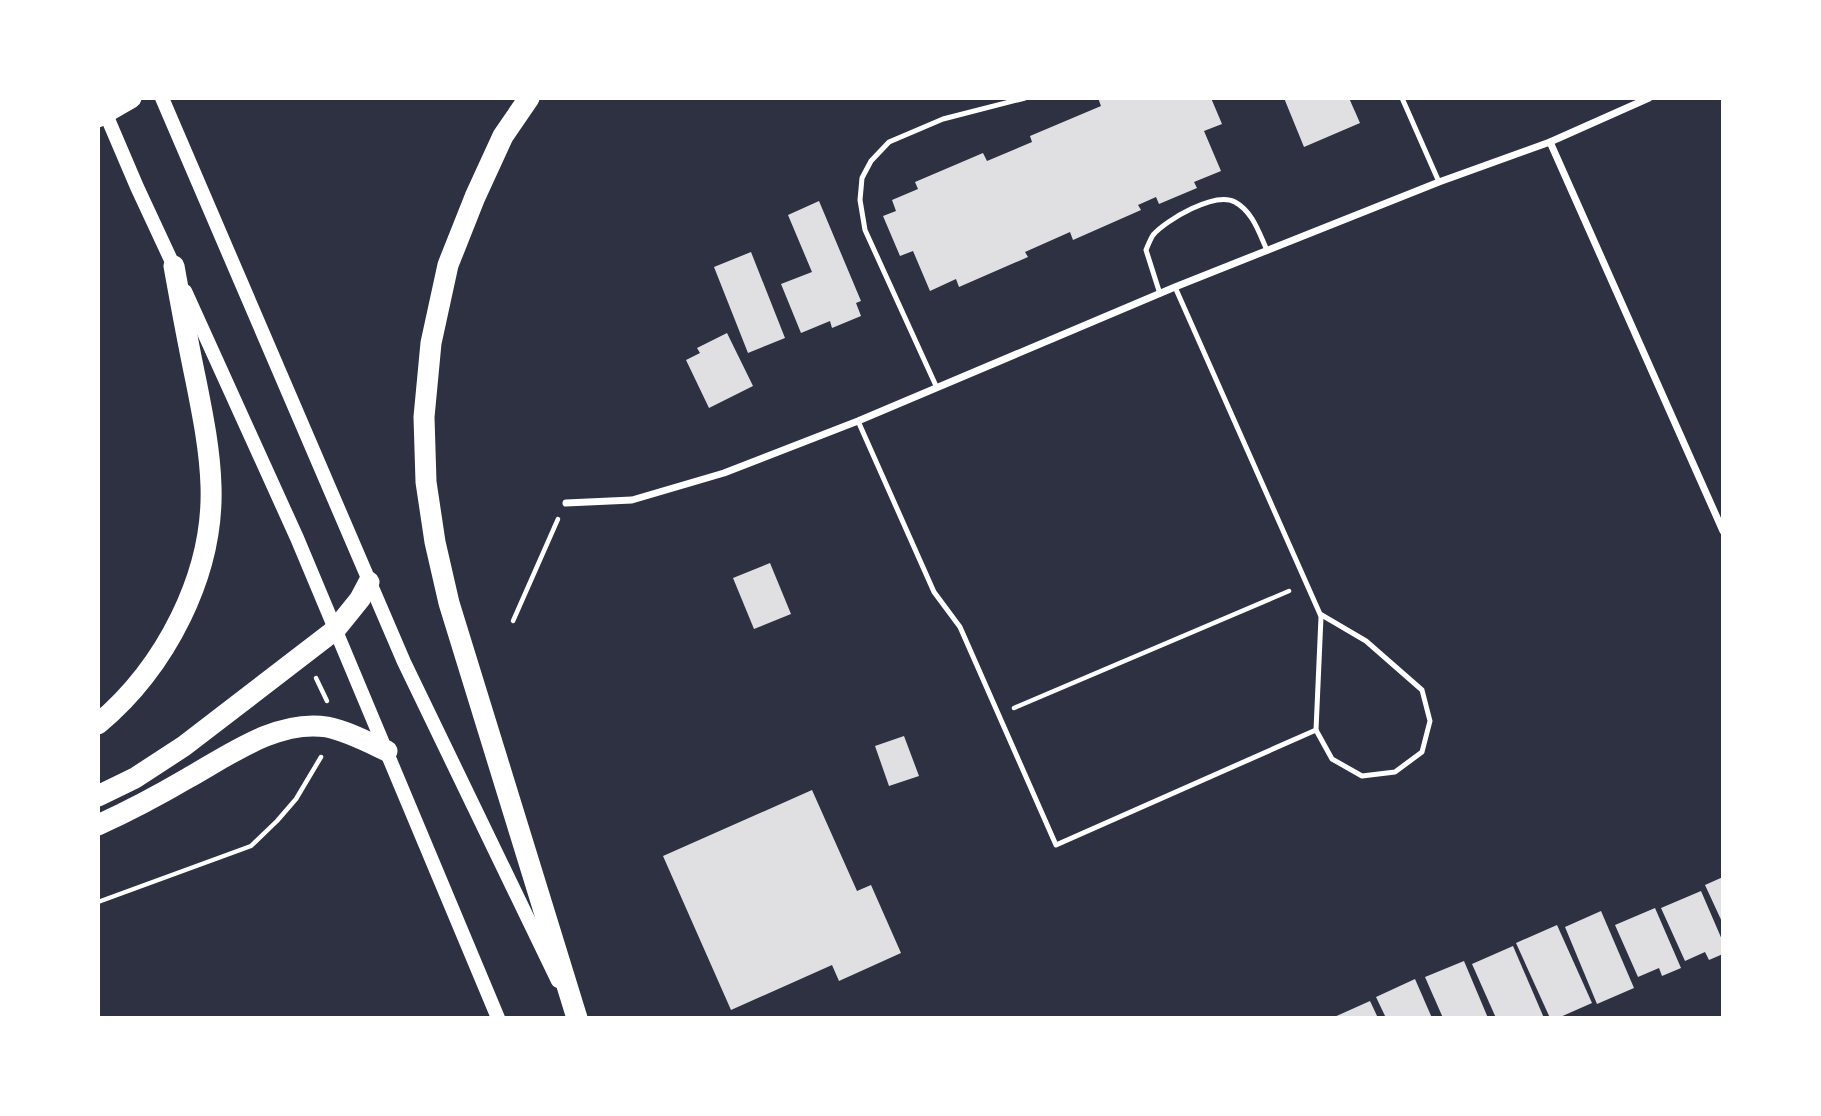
<svg xmlns="http://www.w3.org/2000/svg" width="1821" height="1116" font-family="Helvetica,sans-serif">
<style>
.building{fill:#e0e0e3}
.lines{fill:none;stroke-linecap:round;stroke-linejoin:round}
.path{stroke:#fff;stroke-width:4.5}
.service{stroke:#fff;stroke-width:5}
.minor{stroke:#fff;stroke-width:7}
.secondary{stroke:#fff;stroke-width:14}
.motorway{stroke:#fff;stroke-width:21}
</style>
<rect width="100%" height="100%" fill="#2d3142"/>
<!-- building -->
<g class="building">
<polygon points="1098,98 1211,98 1222,124 1204,131 1221,171 1194,182 1197,188 1159,204 1156,197 1138,205 1141,210 1073,240 1070,232 1025,252 1028,257 959,287 956,279 930,291 913,251 900,256 883,216 896,211 892,200 918,189 915,182 983,153 987,161 1032,142 1030,136 1101,106"/>
<polygon points="1284,98 1349,98 1360,123 1304,147"/>
<polygon points="819,201 861,301 856,303 861,316 832,328 830,321 801,333 781,284 812,272 788,215"/>
<polygon points="751,252 785,338 748,353 714,267"/>
<polygon points="727,333 753,386 709,408 686,360 700,353 697,348"/>
<polygon points="770,563 791,614 754,629 733,578"/>
<polygon points="904,736 919,776 889,786 875,746"/>
<polygon points="812,790 857,891 871,885 901,953 839,981 832,965 731,1010 663,856"/>
<polygon points="1723,877 1723,924 1705,885"/>
<polygon points="1701,891 1723,942 1723,954 1709,960 1705,952 1685,961 1661,908"/>
<polygon points="1655,908 1681,968 1662,976 1659,968 1638,977 1615,925"/>
<polygon points="1601,911 1634,988 1597,1004 1565,927"/>
<polygon points="1557,925 1592,1003 1558,1018 1550,1018 1516,943"/>
<polygon points="1513,946 1544,1018 1496,1018 1472,964"/>
<polygon points="1464,961 1488,1018 1443,1018 1425,977"/>
<polygon points="1415,979 1432,1018 1386,1018 1376,997"/>
<polygon points="1370,1001 1378,1018 1332,1018"/>
</g>
<g class="lines">
<!-- path -->
<g class="path">
<polyline points="513,621 558,519"/>
<polyline points="316,678 327,701"/>
<polyline points="1014,708 1289,591"/>
<polyline points="98,902 251,846 277,821 296,799 321,757"/>
</g>
<!-- service -->
<g class="service">
<polyline points="1402,98 1439,182"/>
<path d="M 1175,287 C 1224,396 1272,505 1320,614 L 1321,617 L 1316,730 L 1332,759 L 1362,776 L 1395,772 L 1422,752 L 1430,721 L 1422,690 L 1366,641 L 1320,614"/>
<path d="M 1160,294 L 1146,250 C 1148,245 1150,240 1153,235 C 1166,220 1215,191 1235,202 C 1253,212 1259,233 1267,250"/>
<polyline points="937,388 865,230 860,200 862,178 871,161 889,142 943,119 1025,98"/>
<polyline points="858,421 934,592 960,627 1056,845 1316,730"/>
</g>
<!-- minor -->
<g class="minor">
<polyline points="1550,142 1723,531"/>
<polyline points="566,503 632,500 724,473 858,421 1175,287 1439,182 1550,142 1649,98"/>
</g>
<!-- secondary -->
<g class="secondary">
<polyline points="99,98 137,187 177,273"/>
<polyline points="162,98 404,662 558,981"/>
<polyline points="185,291 297,538 498,1018"/>
</g>
<!-- motorway -->
<g class="motorway">
<polyline points="529,98 503,136 475,197 448,265 431,343 424,417 426,482 435,542 449,603 577,1018"/>
<polyline points="98,117 131,98"/>
<path d="M 98,724 C 165,668 214,575 211,486 C 210,451 203,416 196,381 C 188,343 181,305 174,266"/>
<polyline points="98,796 135,778 184,746 335,630 360,599 369,582"/>
<path d="M 98,825 C 129,811 159,795 188,778 C 229,755 278,719 327,727 C 347,731 368,742 387,751"/>
</g>
</g>
<!-- border -->
<rect width="1821" height="1116" fill="none" stroke="#ffffff" stroke-width="200"/>
</svg>
